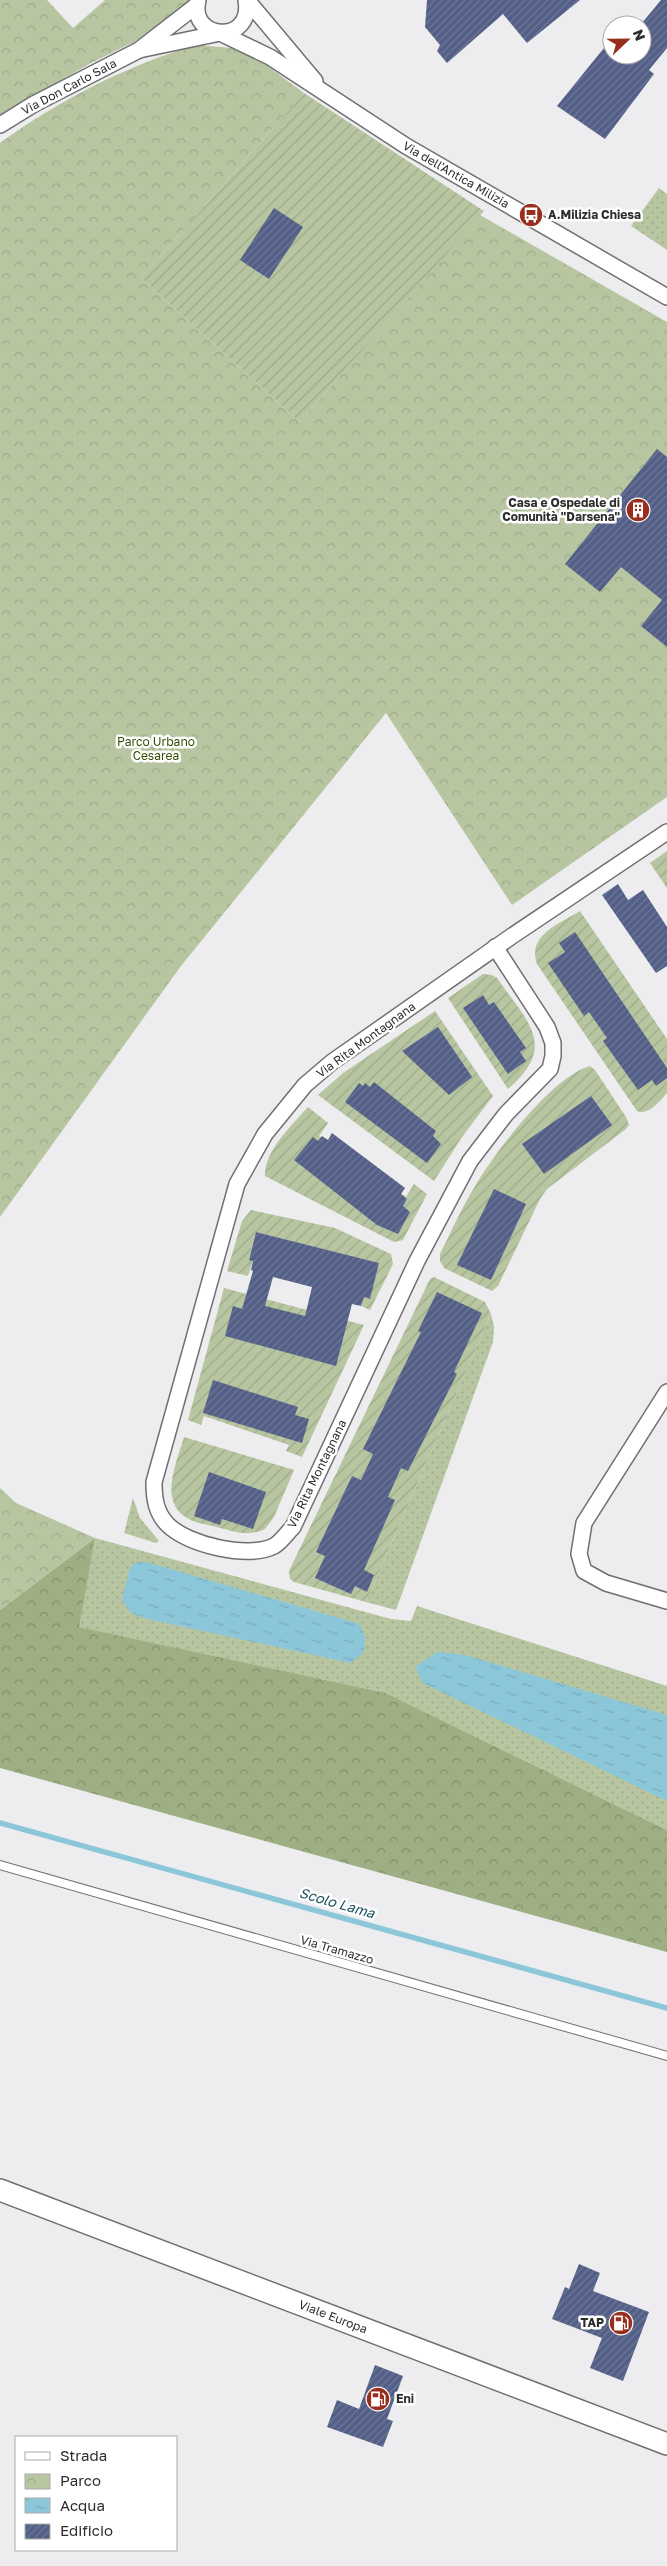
<svg xmlns="http://www.w3.org/2000/svg" width="667" height="2566" font-family="'Golos Text',sans-serif">
<style>
.grass{fill:url(#grass-dots)}
.forest{fill:url(#forest-crowns)}
.park{fill:url(#park-crowns)}
.garden{fill:url(#garden-furrows)}
.water{fill:url(#water-ripples)}
.lines{fill:none;stroke-linecap:round;stroke-linejoin:round}
.stream{stroke:#8cc7d9;stroke-width:5.5}
.building{fill:url(#building-hatch);fill-rule:evenodd}
.service-casing{stroke:#707072;stroke-width:10}
.minor-casing{stroke:#707072;stroke-width:18}
.secondary-casing{stroke:#707072;stroke-width:24}
.service{stroke:#fff;stroke-width:8}
.minor{stroke:#fff;stroke-width:15}
.secondary{stroke:#fff;stroke-width:21}
.labels{text-anchor:middle;stroke-width:5;stroke-linejoin:round;paint-order:stroke}
.street-label{font-size:12px;fill:#2e2e2f;stroke:#fff}
.poi-label{font-size:12px;font-weight:bold;fill:#2e2e2f;stroke:#fff;text-anchor:start}
.park-label{font-size:12px;fill:#394f07;stroke:#fff}
.water-label{font-size:14px;font-style:italic;fill:#215260;stroke:#fff}
</style>
<defs>
<pattern id="grass-dots" width="8" height="8" patternUnits="userSpaceOnUse" patternTransform="scale(1.25)"><rect width="8" height="8" fill="#b7c6a0"/><path d="M2 2h.1M6 6h.1" fill="none" stroke="#9eaa8a" stroke-width="1.8" stroke-linecap="round"/></pattern>
<pattern id="forest-crowns" width="20" height="18" patternUnits="userSpaceOnUse" patternTransform="scale(1.25)"><rect width="20" height="18" fill="#9eb083"/><path d="M2 6a3 3 0 1 1 6 0M12 15a3 3 0 1 1 6 0" fill="none" stroke="#81906c"/></pattern>
<pattern id="park-crowns" width="20" height="18" patternUnits="userSpaceOnUse" patternTransform="scale(1.25)"><rect width="20" height="18" fill="#b7c6a0"/><path d="M2 6a3 3 0 1 1 6 0M12 15a3 3 0 1 1 6 0" fill="none" stroke="#9eaa8a"/></pattern>
<pattern id="garden-furrows" width="10" height="10" patternUnits="userSpaceOnUse" patternTransform="scale(1.25)"><rect width="10" height="10" fill="#b7c6a0"/><path d="M-1 1l2-2M0 10L10 0M9 11l2-2" fill="none" stroke="#9eaa8a"/></pattern>
<pattern id="water-ripples" width="26" height="14" patternUnits="userSpaceOnUse" patternTransform="scale(1.25)"><rect width="26" height="14" fill="#8cc7d9"/><path d="M2 4q2-2 4 0t4 0M15 11q2-2 4 0t4 0" fill="none" stroke="#79abbb"/></pattern>
<pattern id="building-hatch" width="6" height="6" patternUnits="userSpaceOnUse" patternTransform="scale(1.25)"><rect width="6" height="6" fill="#535f87"/><path d="M-1 1l2-2M0 6l6-6M5 7l2-2" fill="none" stroke="#6e7796"/></pattern>
</defs>
<rect width="100%" height="100%" fill="#ededef"/>
<!-- grass -->
<g class="grass">
<polygon points="659,188 667,194 667,250 631,226"/>
<polygon points="491,1314 494,1327 493,1342 396,1610 366,1602"/>
<polygon points="133,1498 140,1518 159,1541 156,1543 124,1533"/>
<polygon points="95,1538 391,1619 411,1621 417,1606 667,1686 667,1830 386,1693 78,1627"/>
</g>
<!-- forest -->
<polygon class="forest" points="95,1538 79,1627 386,1693 667,1830 667,1952 0,1768 0,1610"/>
<!-- park -->
<g class="park">
<polygon points="0,0 47,0 73,28 105,0 190,0 188,5 158,30 91,63 0,115"/>
<path d="M 197,45 L 231,48 L 262,62 L 304,93 L 141,278 L 300,422 L 480,215 L 667,322 L 667,797 L 512,905 L 386,713 L 181,966 L 0,1217 L 0,143 C 58,101 127,65 197,45 Z"/>
<polygon points="0,1488 16,1503 95,1538 0,1610"/>
</g>
<!-- garden -->
<g class="garden">
<polygon points="304,93 484,211 300,422 141,278"/>
<polygon points="667,851 667,888 650,863"/>
<path d="M 580,911 L 667,1039 L 667,1093 C 660,1101 648,1116 637,1111 L 537,964 C 527,935 559,924 580,911 Z"/>
<path d="M 483,974 L 492,975 L 497,978 C 527,1022 559,1045 508,1089 L 448,998 Z"/>
<polygon points="435,1011 493,1096 462,1137 434,1181 318,1095 343,1073"/>
<path d="M 590,1066 L 595,1070 L 626,1117 L 629,1125 L 626,1129 L 547,1189 L 540,1199 L 498,1286 L 492,1291 L 444,1268 L 440,1261 L 440,1254 C 452,1230 463,1205 477,1183 C 497,1150 553,1076 590,1066 Z"/>
<path d="M 308,1107 L 328,1123 L 319,1136 L 406,1197 L 414,1184 L 427,1194 L 403,1240 L 394,1242 L 265,1176 C 264,1151 292,1125 308,1107 Z"/>
<polygon points="251,1210 335,1228 391,1254 393,1264 370,1310 361,1306 364,1297 370,1299 378,1263 256,1232 249,1259 253,1261 248,1276 227,1271 242,1221"/>
<polygon points="434,1277 485,1302 491,1314 366,1602 294,1582 290,1579 289,1571 430,1279"/>
<polygon points="224,1288 364,1325 302,1457 286,1451 289,1445 204,1416 201,1425 188,1420"/>
<path d="M 184,1437 L 294,1470 L 274,1517 L 265,1529 C 247,1537 235,1532 217,1527 C 208,1525 195,1523 187,1518 C 158,1501 177,1462 184,1437 Z"/>
</g>
<!-- water -->
<g class="water">
<polygon points="136,1562 150,1563 360,1624 365,1637 364,1652 351,1663 147,1619 131,1613 122,1600 130,1568"/>
<polygon points="437,1652 465,1655 667,1715 667,1801 423,1683 415,1667"/>
</g>
<g class="lines">
<!-- stream -->
<polyline class="stream" points="0,1823 667,2008"/>
</g>
<!-- building -->
<g class="building">
<polygon points="427,0 580,0 527,43 503,14 447,63 437,51 440,45 425,27"/>
<polygon points="661,0 667,0 667,48 649,70 654,74 605,139 557,106 612,38 612,55 642,55 642,23"/>
<polygon points="274,208 303,227 269,279 240,260"/>
<polygon points="657,449 667,457 667,647 641,626 662,600 621,567 600,592 565,564"/>
<polygon points="618,884 628,900 643,890 667,927 667,966 656,973 602,895"/>
<polygon points="575,932 667,1068 667,1078 656,1086 652,1080 638,1090 603,1041 607,1038 589,1012 584,1016 548,963 565,952 559,943"/>
<polygon points="483,995 489,1005 494,1002 526,1048 520,1052 526,1061 508,1074 463,1008"/>
<polygon points="438,1027 472,1077 449,1095 402,1051"/>
<polygon points="374,1082 436,1131 433,1136 441,1144 427,1163 345,1102 359,1083 363,1086 365,1083 370,1087"/>
<polygon points="591,1096 612,1125 544,1174 522,1144"/>
<polygon points="332,1133 405,1188 401,1194 407,1199 403,1206 410,1212 398,1234 377,1225 294,1160 313,1137 318,1141 322,1136 328,1140"/>
<polygon points="494,1189 526,1204 491,1280 457,1265"/>
<path d="M 256,1232 L 379,1263 L 370,1299 L 364,1297 L 361,1306 L 352,1304 L 336,1366 L 225,1336 L 233,1306 L 242,1309 L 253,1271 L 251,1270 L 253,1261 L 249,1260 ZM 273,1277 L 312,1287 L 305,1316 L 265,1306 Z"/>
<polygon points="437,1292 482,1313 454,1372 457,1374 408,1471 401,1468 388,1497 395,1500 364,1570 374,1575 367,1592 355,1586 351,1594 315,1578 325,1556 316,1552 352,1476 361,1480 373,1454 363,1449 421,1332 418,1331"/>
<polygon points="213,1380 298,1407 295,1415 309,1419 302,1443 203,1413"/>
<polygon points="209,1472 266,1492 253,1529 222,1519 220,1525 194,1516"/>
<polygon points="579,2264 600,2273 593,2291 649,2312 623,2381 590,2368 602,2338 552,2319 565,2287 569,2289"/>
<polygon points="375,2365 403,2376 387,2419 393,2421 383,2447 327,2427 337,2400 359,2409"/>
</g>
<g class="lines">
<!-- service casing -->
<g class="service-casing">
<polyline id="service" points="0,1865 667,2056"/>
</g>
<!-- minor casing -->
<g class="minor-casing">
<g id="minor">
<path d="M 198,0 C 188,41 254,45 246,0"/>
<polyline points="247,0 315,81"/>
<polyline points="139,50 220,33 270,57 406,146 667,297"/>
<polyline points="0,125 34,104 139,50 197,5"/>
<path d="M 495,947 L 547,1027 L 553,1043 L 553,1056 L 550,1069 L 506,1114 L 470,1161 L 417,1261 L 293,1527 C 287,1533 281,1542 274,1546 C 248,1559 188,1545 168,1525 C 156,1513 154,1499 154,1482 L 237,1184 L 265,1134 L 305,1085 L 332,1062 L 512,936 L 667,832"/>
<polyline points="667,1392 584,1523 579,1554 584,1571 606,1583 667,1601"/>
</g>
</g>
<!-- secondary casing -->
<g class="secondary-casing">
<polyline id="secondary" points="0,2190 667,2444"/>
</g>
<!-- service -->
<use href="#service" class="service"/>
<!-- minor -->
<use href="#minor" class="minor"/>
<!-- secondary -->
<use href="#secondary" class="secondary"/>
</g>
<!-- icons -->
<defs>
<g id="bus-disc" transform="scale(1.25)"><circle r="9.5" fill="#982f1e" stroke="#fff"/><path d="M-5-6H5V4H4V6H2V4H-2V6H-4V4H-5ZM-3.5-4V0h7V-4ZM-3.5 1.2v1.5H-2V1.2ZM2 1.2v1.5H3.5V1.2Z" fill="#fff"/></g>
<g id="building-disc" transform="scale(1.25)"><circle r="9.5" fill="#982f1e" stroke="#fff"/><path d="M-4-6H4V6H1V3H-1V6H-4ZM-2.5-4.3h1.7v1.8h-1.7ZM.8-4.3h1.7v1.8H.8ZM-2.5-1h1.7V.8h-1.7ZM.8-1h1.7V.8H.8Z" fill="#fff"/></g>
<g id="fuel-disc" transform="scale(1.25)"><circle r="9.5" fill="#982f1e" stroke="#fff"/><path d="M-5.5-6h7V0h2V4h1.3V-2.5L3-4.5l.8-.8L6-3V5H2.5V1h-1V6h-7ZM-4.2-4.7v3.2H.2V-4.7Z" fill="#fff"/></g>
</defs>
<g fill-rule="evenodd">
<use href="#bus-disc" x="531" y="215"/>
<use href="#building-disc" x="638" y="510"/>
<use href="#fuel-disc" x="621" y="2323"/>
<use href="#fuel-disc" x="378" y="2399"/>
</g>
<g class="labels">
<!-- street labels -->
<g class="street-label">
<text transform="translate(69 87) rotate(-28)" y="4">Via Don Carlo Sala</text>
<text transform="translate(456 175) rotate(30)" y="4">Via dell'Antica Milizia</text>
<text transform="translate(366 1040) rotate(-36)" y="4">Via Rita Montagnana</text>
<text transform="translate(317 1474) rotate(-64)" y="4">Via Rita Montagnana</text>
<text transform="translate(337 1950) rotate(16)" y="4">Via Tramazzo</text>
<text transform="translate(333 2317) rotate(21)" y="4">Viale Europa</text>
</g>
<!-- poi labels -->
<g class="poi-label">
<text x="548" y="219">A.Milizia Chiesa</text>
<text x="620" y="507" text-anchor="end">Casa e Ospedale di<tspan x="620" dy="14">Comunità "Darsena"</tspan></text>
<text x="604" y="2327" text-anchor="end">TAP</text>
<text x="396" y="2403">Eni</text>
</g>
<!-- park labels -->
<g class="park-label">
<text x="156" y="746">Parco Urbano<tspan x="156" dy="14">Cesarea</tspan></text>
</g>
<!-- water labels -->
<g class="water-label">
<text transform="translate(337 1903) rotate(16)" y="5">Scolo Lama</text>
</g>
</g>
<!-- legend -->
<rect x="15" y="2436" width="162" height="115" fill="#ffffff" stroke="#ababac"/>
<rect x="25" y="2452" width="25" height="8" fill="#ffffff" stroke="#ababac"/>
<text x="60" y="2461" font-size="15" fill="#2e2e2f">Strada</text>
<rect x="25" y="2474" width="25" height="15" fill="url(#park-crowns)" stroke="#ababac"/>
<text x="60" y="2486" font-size="15" fill="#2e2e2f">Parco</text>
<rect x="25" y="2498" width="25" height="15" fill="url(#water-ripples)" stroke="#ababac"/>
<text x="60" y="2511" font-size="15" fill="#2e2e2f">Acqua</text>
<rect x="25" y="2524" width="25" height="15" fill="url(#building-hatch)" stroke="#ababac"/>
<text x="60" y="2536" font-size="15" fill="#2e2e2f">Edificio</text>
<!-- north arrow -->
<g transform="translate(627 40) rotate(68)"><circle r="24" fill="#ffffff" stroke="#ababac"/>
<path d="M0-4L9 19L0 12L-9 19Z" fill="#982f1e"/>
<text y="-8" font-size="14" font-weight="bold" text-anchor="middle" fill="#2e2e2f">N</text>
</g>
</svg>
